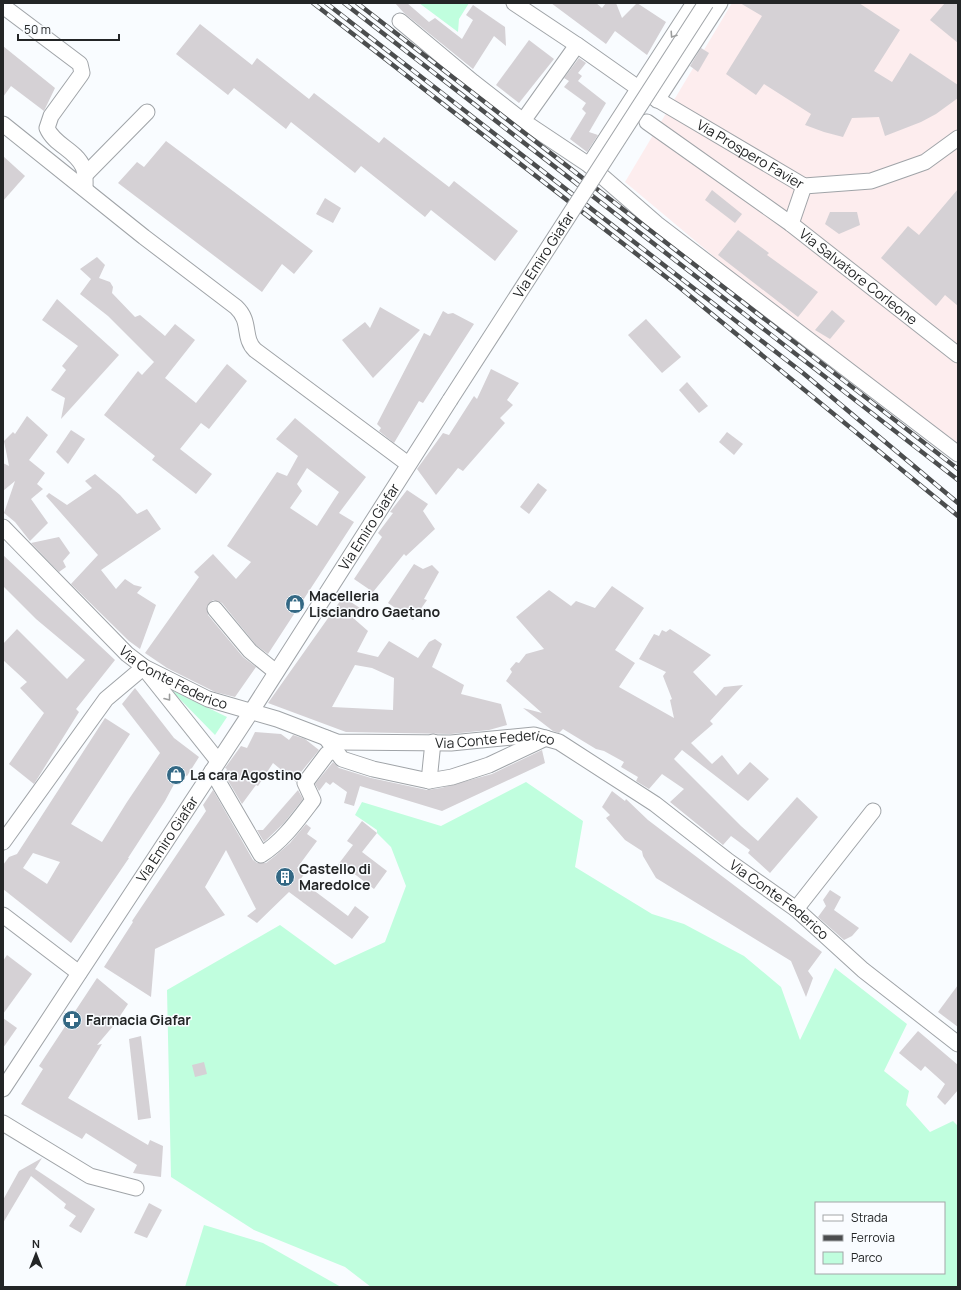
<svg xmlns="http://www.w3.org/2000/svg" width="961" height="1290" font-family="Manrope,sans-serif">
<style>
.industrial{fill:#fdedee}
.green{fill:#c0fede;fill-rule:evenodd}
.building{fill:#d5d1d5;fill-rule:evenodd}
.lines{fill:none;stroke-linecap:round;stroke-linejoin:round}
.minor-casing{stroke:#a0a4a8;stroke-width:17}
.minor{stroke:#fff;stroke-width:15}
.rail-casing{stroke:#4b4d4e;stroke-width:4.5}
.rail{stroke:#f9fcff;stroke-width:3;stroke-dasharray:9;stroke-linecap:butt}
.minor-bridge-casing{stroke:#a0a4a8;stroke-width:17;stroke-linecap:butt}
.minor-bridge{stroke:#fff;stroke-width:15}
.oneway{stroke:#9c9d9d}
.labels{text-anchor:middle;stroke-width:3;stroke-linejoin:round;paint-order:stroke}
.street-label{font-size:14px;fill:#232526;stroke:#f9fcff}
.poi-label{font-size:14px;font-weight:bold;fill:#232526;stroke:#f9fcff;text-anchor:start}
</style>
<rect width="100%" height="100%" fill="#f9fcff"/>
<!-- industrial -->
<polygon class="industrial" points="732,3 958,3 958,449 779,311 625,182"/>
<!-- green -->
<g class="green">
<polygon points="419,3 469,3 459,19 458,32"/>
<polygon points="171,690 227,717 215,735"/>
<path d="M 526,782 L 583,821 L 575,867 L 652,914 L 684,924 L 744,956 L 781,987 L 800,1040 L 835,968 L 907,1024 L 884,1071 L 909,1091 L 906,1105 L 930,1132 L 953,1121 L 958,1126 L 958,1287 L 371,1287 L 345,1267 L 254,1230 L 171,1177 L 167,990 L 280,925 L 335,965 L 385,942 L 406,886 L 391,847 L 377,833 L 377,830 L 355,815 L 362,802 L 441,826 ZM 816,1203 L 944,1203 L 944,1273 L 816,1273 Z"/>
<polygon points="204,1225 263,1243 341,1287 185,1287"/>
</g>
<!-- building -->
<g class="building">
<polygon points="395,3 407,3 429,22 435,18 462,39 473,20 466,15 473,5 505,27 506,46 494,36 473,69 404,13"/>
<polygon points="551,3 596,3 602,8 606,3 616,3 622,18 637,3 666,22 647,55 615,31 606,44"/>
<polygon points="740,3 859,3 900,30 874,71 892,82 910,53 958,85 958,98 936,114 921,122 885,136 879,117 852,118 843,137 824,132 805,125 811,114 764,84 756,95 726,74 762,16"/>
<polygon points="945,3 958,3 958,43 930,20"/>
<polygon points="200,24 252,65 257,58 309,99 314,93 379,143 384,137 449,187 454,181 518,231 495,261 431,210 425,217 361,166 355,173 291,122 286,129 234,88 228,95 176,54"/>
<polygon points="529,40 554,59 519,103 496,85"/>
<polygon points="3,46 55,88 44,111 11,86 3,97"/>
<polygon points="701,48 709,53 698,72 690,66"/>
<polygon points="579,58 586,63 578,73 582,76 578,81 606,103 589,132 598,135 587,152 570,139 586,113 582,109 586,103 564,87 569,81 564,78"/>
<polygon points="166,141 313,251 294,274 282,264 262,292 118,183 137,162 144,167"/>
<polygon points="3,156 25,176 3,201"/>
<polygon points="958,189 958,306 945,295 936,306 881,258 908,226 919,235"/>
<polygon points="712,190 742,214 735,223 705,200"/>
<polygon points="325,198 341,208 333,223 316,214"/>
<polygon points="830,212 857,212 860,225 839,234 825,224"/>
<polygon points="738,230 769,253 767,255 818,292 798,317 718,255"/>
<polygon points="97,257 105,265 99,278 110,282 113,287 112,293 135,317 140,315 165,336 175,324 195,340 165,378 196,403 227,364 247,381 209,429 201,423 180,449 212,474 196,494 152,460 155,456 104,415 138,371 142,375 154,362 108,316 80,294 91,279 80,269"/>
<polygon points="57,299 119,355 61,419 65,398 51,390 66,370 62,366 78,346 42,320"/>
<polygon points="380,307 420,330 373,378 342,340 365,322 370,328"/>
<polygon points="832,310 845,321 830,339 815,330"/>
<polygon points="443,311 448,314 453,313 474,324 423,403 419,401 394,443 379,431 381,428 377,424 424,333 430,336"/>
<polygon points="646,319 681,357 662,373 628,335"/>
<polygon points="491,369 519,383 507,400 513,405 500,418 505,423 463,471 458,468 436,495 417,469 443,433 449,435 474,396 477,399"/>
<polygon points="687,382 708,406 699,413 679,390"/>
<polygon points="27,416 48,435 29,460 45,473 37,484 43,489 31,499 48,523 30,541 15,522 4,513 15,481 3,491 3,463 9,466 4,441 13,432 15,434"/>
<path d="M 295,418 L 366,477 L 339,513 L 354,522 L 268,654 L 256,645 L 222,603 L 213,600 L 207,606 L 208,615 L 243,657 L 256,667 L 235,697 L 215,692 L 167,668 L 145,653 L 199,577 L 194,572 L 213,554 L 236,579 L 251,562 L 227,546 L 277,472 L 287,476 L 298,456 L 276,439 ZM 307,468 L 339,492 L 317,526 L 290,508 L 302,491 L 297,484 Z"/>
<polygon points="71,430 85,439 68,464 56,452"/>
<polygon points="727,432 743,444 734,455 719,442"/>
<polygon points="95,474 120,495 137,514 147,509 161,529 101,570 116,589 125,579 134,585 142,587 137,593 156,605 140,649 129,641 71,584 98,555 46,496 49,493 67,505 92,488 85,481"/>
<polygon points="538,483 547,490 529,514 520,507"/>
<polygon points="407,490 428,504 423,511 435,529 406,556 404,554 373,592 354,579 382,537 378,533 393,513 390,512"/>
<polygon points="59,537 70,553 63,561 66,567 59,572 31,543"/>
<polygon points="3,555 115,660 76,709 79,712 34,784 9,764 44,713 20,688 27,682 3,660 3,644 17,629 67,679 85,660 36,619 3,586"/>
<polygon points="414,564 423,569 432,565 439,572 424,599 427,600 413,620 388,603"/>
<polygon points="612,586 644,608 615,650 635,663 619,687 674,718 670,700 672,699 663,676 666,672 639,659 654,634 659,636 662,630 666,632 670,629 711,655 693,672 716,696 724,687 743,685 710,721 713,724 691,743 712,764 722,755 738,775 750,762 769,779 748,801 682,750 674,759 741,826 758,841 797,797 818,817 770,873 748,853 750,850 731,836 723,845 670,802 684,789 662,774 649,789 636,781 638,777 621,767 624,762 604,751 596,749 563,729 559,733 553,731 523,708 542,713 506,681 512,672 510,669 516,662 519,663 526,654 544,649 516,617 549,590 571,606 576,601 595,608"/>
<path d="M 343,597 L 360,608 L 352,617 L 368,631 L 357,652 L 378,657 L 389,641 L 418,658 L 429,642 L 435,639 L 442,644 L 432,667 L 464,685 L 461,694 L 501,704 L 507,725 L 489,730 L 451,734 L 346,732 L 268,703 ZM 355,665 L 372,668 L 394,678 L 393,710 L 332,707 Z"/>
<path d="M 135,688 L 174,738 L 199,757 L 187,776 L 180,773 L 165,801 L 128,858 L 129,858 L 71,943 L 3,889 L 3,865 L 9,857 L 17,854 L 105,718 L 130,734 L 71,824 L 102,842 L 127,802 L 160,753 L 122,704 ZM 33,853 L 60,862 L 47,884 L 23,868 Z"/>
<polygon points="255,732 281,734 289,740 293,735 305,739 319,750 297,777 296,782 273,763 258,786 256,785 242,804 224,774 227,769 225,768 241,746 247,748"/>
<polygon points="542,750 545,763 442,811 360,786 354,806 344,803 347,792 333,782 330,785 326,782 319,791 315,784 333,762 339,768 371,778 427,790 441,788 492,774"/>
<polygon points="213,790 253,860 257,863 266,863 275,856 290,843 306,824 311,828 307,834 317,841 297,868 305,873 300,880 348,916 355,906 369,917 352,939 289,892 257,923 247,916 256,909 226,850 205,887 225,915 155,949 151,997 104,967 133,922 132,921 206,811 203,805"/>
<polygon points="298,790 303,799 283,824 264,842 257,830 263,830"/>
<polygon points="612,791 625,801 626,799 648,820 822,952 808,971 813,978 806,997 791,961 656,878 643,856 642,851 625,840 606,818 610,815 602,807"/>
<polygon points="362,821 377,833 362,852 387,871 374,889 348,869 345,873 337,866 353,845 347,841"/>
<polygon points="830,890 841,897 834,910 859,928 852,936 844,940 818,917 826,906 823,900"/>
<polygon points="7,955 32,974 3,1014 3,961"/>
<polygon points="97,978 128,1004 114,1025 97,1045 102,1044 68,1098 148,1145 150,1140 163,1146 161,1177 133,1173 137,1165 86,1133 82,1139 21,1104 43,1069 39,1066"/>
<polygon points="958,985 958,1027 938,1012"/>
<polygon points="3,1018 17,1028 3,1048"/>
<polygon points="918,1031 958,1065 958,1090 945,1105 937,1097 945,1084 925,1066 921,1071 899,1053"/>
<polygon points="141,1036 151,1118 138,1120 129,1039"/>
<polygon points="204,1062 207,1074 195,1077 192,1065"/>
<polygon points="42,1158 35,1169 95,1209 81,1233 69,1226 76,1216 64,1208 66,1204 31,1176 3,1223 3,1200 19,1171"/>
<polygon points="149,1203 162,1210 147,1238 134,1233"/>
</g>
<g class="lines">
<!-- minor casing -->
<g class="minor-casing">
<g id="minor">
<polyline points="514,3 577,45 523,121 589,165 657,224 958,454"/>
<path d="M 3,6 L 80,64 L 82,73 L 80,76 L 51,116 L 47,128 C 54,145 76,150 83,167 C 86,174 85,182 85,189"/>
<polyline points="400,21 473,82 523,121"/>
<path id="s1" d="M 577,45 L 638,88 L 804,186 L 871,181 L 925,162 L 958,138"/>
<polyline points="657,100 720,3"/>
<path id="s2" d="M 647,122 L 791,224 L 958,355"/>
<path d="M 3,124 L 144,237 L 236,307 C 252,322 242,337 255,350 L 408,464"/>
<polyline points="589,165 694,3"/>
<polyline points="85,175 147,112"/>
<polyline points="791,224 804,186"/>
<path id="s3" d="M 3,527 L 127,654 L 144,667 L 208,699 L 277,719 L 337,742 L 451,743 L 534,735 L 559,742 L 655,804 L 728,861 L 796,909 L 863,970 L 958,1044"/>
<polyline points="215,609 250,651 276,672"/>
<polyline points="148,673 218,761"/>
<polyline points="326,738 342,759 373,769 429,781 452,777 489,765 546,738"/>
<path d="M 212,771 L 261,855 C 283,841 297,821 313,800 L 305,783 L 327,754 L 335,750"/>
<polyline points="429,781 433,742"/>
<polyline points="3,842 106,699 144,667"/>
<polyline points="796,909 873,811"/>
<polyline points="3,915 79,973"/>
<path id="s4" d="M 3,1089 L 251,712 L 450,400"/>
<polyline points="3,1123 90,1176 136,1188"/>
</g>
</g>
<!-- minor -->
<use href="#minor" class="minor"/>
<!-- rail casing -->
<g class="rail-casing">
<g id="rail">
<polyline points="313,3 679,287 958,516"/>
<polyline points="326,3 803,373 958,503"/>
<polyline points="344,3 958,480"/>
<polyline points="357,3 958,469"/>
</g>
</g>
<!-- rail -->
<use href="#rail" class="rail"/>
<!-- minor-bridge casing -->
<g class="minor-bridge-casing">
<g id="minor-bridge">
<path id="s5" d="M 450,400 L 706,3"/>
</g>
</g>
<!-- minor-bridge -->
<use href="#minor-bridge" class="minor-bridge"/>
</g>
<!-- one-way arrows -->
<defs><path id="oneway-chevron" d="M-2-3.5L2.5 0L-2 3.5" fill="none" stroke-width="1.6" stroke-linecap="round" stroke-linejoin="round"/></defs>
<g class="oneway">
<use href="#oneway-chevron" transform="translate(673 35) rotate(124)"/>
<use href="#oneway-chevron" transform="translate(168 698) rotate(52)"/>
</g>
<!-- icons -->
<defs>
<g id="shop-disc" transform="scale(1)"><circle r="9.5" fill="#336884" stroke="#f9fcff"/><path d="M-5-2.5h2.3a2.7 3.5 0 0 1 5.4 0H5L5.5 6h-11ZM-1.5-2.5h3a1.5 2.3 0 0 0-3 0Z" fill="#fff"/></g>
<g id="building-disc" transform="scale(1)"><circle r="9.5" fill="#336884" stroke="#f9fcff"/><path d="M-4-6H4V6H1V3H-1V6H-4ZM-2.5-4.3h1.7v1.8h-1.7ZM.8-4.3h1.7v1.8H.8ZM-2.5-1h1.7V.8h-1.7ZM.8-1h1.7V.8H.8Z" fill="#fff"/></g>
<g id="pharmacy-disc" transform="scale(1)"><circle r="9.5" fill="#336884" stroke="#f9fcff"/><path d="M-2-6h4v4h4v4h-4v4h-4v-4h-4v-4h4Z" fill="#fff"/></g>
</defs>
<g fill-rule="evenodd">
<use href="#shop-disc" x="295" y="604"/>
<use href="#shop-disc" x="176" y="775"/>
<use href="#building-disc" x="285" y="877"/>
<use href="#pharmacy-disc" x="72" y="1020"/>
</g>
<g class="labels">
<!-- street labels -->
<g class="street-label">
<text dy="5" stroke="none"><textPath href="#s1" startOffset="205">Via Prospero Favier</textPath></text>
<text dy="5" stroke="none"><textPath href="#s5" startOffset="173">Via Emiro Giafar</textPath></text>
<text dy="5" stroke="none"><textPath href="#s2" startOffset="262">Via Salvatore Corleone</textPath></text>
<text dy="5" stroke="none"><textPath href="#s4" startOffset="671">Via Emiro Giafar</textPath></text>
<text dy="5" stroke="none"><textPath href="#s3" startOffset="230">Via Conte Federico</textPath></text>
<text dy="5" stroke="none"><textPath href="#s3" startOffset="565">Via Conte Federico</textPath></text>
<text dy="5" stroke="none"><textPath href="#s4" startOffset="299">Via Emiro Giafar</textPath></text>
<text dy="5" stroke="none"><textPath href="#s3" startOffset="901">Via Conte Federico</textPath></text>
</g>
<!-- poi labels -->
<g class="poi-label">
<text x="309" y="601">Macelleria<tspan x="309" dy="16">Lisciandro Gaetano</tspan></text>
<text x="190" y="780">La cara Agostino</text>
<text x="299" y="874">Castello di<tspan x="299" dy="16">Maredolce</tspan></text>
<text x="86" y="1025">Farmacia Giafar</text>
</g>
</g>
<!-- border -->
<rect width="961" height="1290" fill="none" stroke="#232526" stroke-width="8"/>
<!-- legend -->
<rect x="815" y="1202" width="130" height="72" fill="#f9fcff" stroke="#a3a6a8"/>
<rect x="823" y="1215" width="20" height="6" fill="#ffffff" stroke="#a3a6a8"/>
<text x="851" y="1222" font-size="12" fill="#232526">Strada</text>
<rect x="823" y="1235" width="20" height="6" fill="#4b4d4e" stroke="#a3a6a8"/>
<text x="851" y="1242" font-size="12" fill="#232526">Ferrovia</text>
<rect x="823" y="1252" width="20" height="12" fill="#c0fede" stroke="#a3a6a8"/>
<text x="851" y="1262" font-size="12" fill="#232526">Parco</text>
<!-- north arrow -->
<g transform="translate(36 1254)" stroke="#f9fcff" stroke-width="3" paint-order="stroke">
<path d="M0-3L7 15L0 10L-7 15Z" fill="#232526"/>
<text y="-6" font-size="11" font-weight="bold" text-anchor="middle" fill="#232526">N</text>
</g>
<!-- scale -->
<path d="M18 34v6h101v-6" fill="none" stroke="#232526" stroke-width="2"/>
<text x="24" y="34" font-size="12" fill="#232526" stroke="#f9fcff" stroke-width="3" paint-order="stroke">50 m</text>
</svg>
